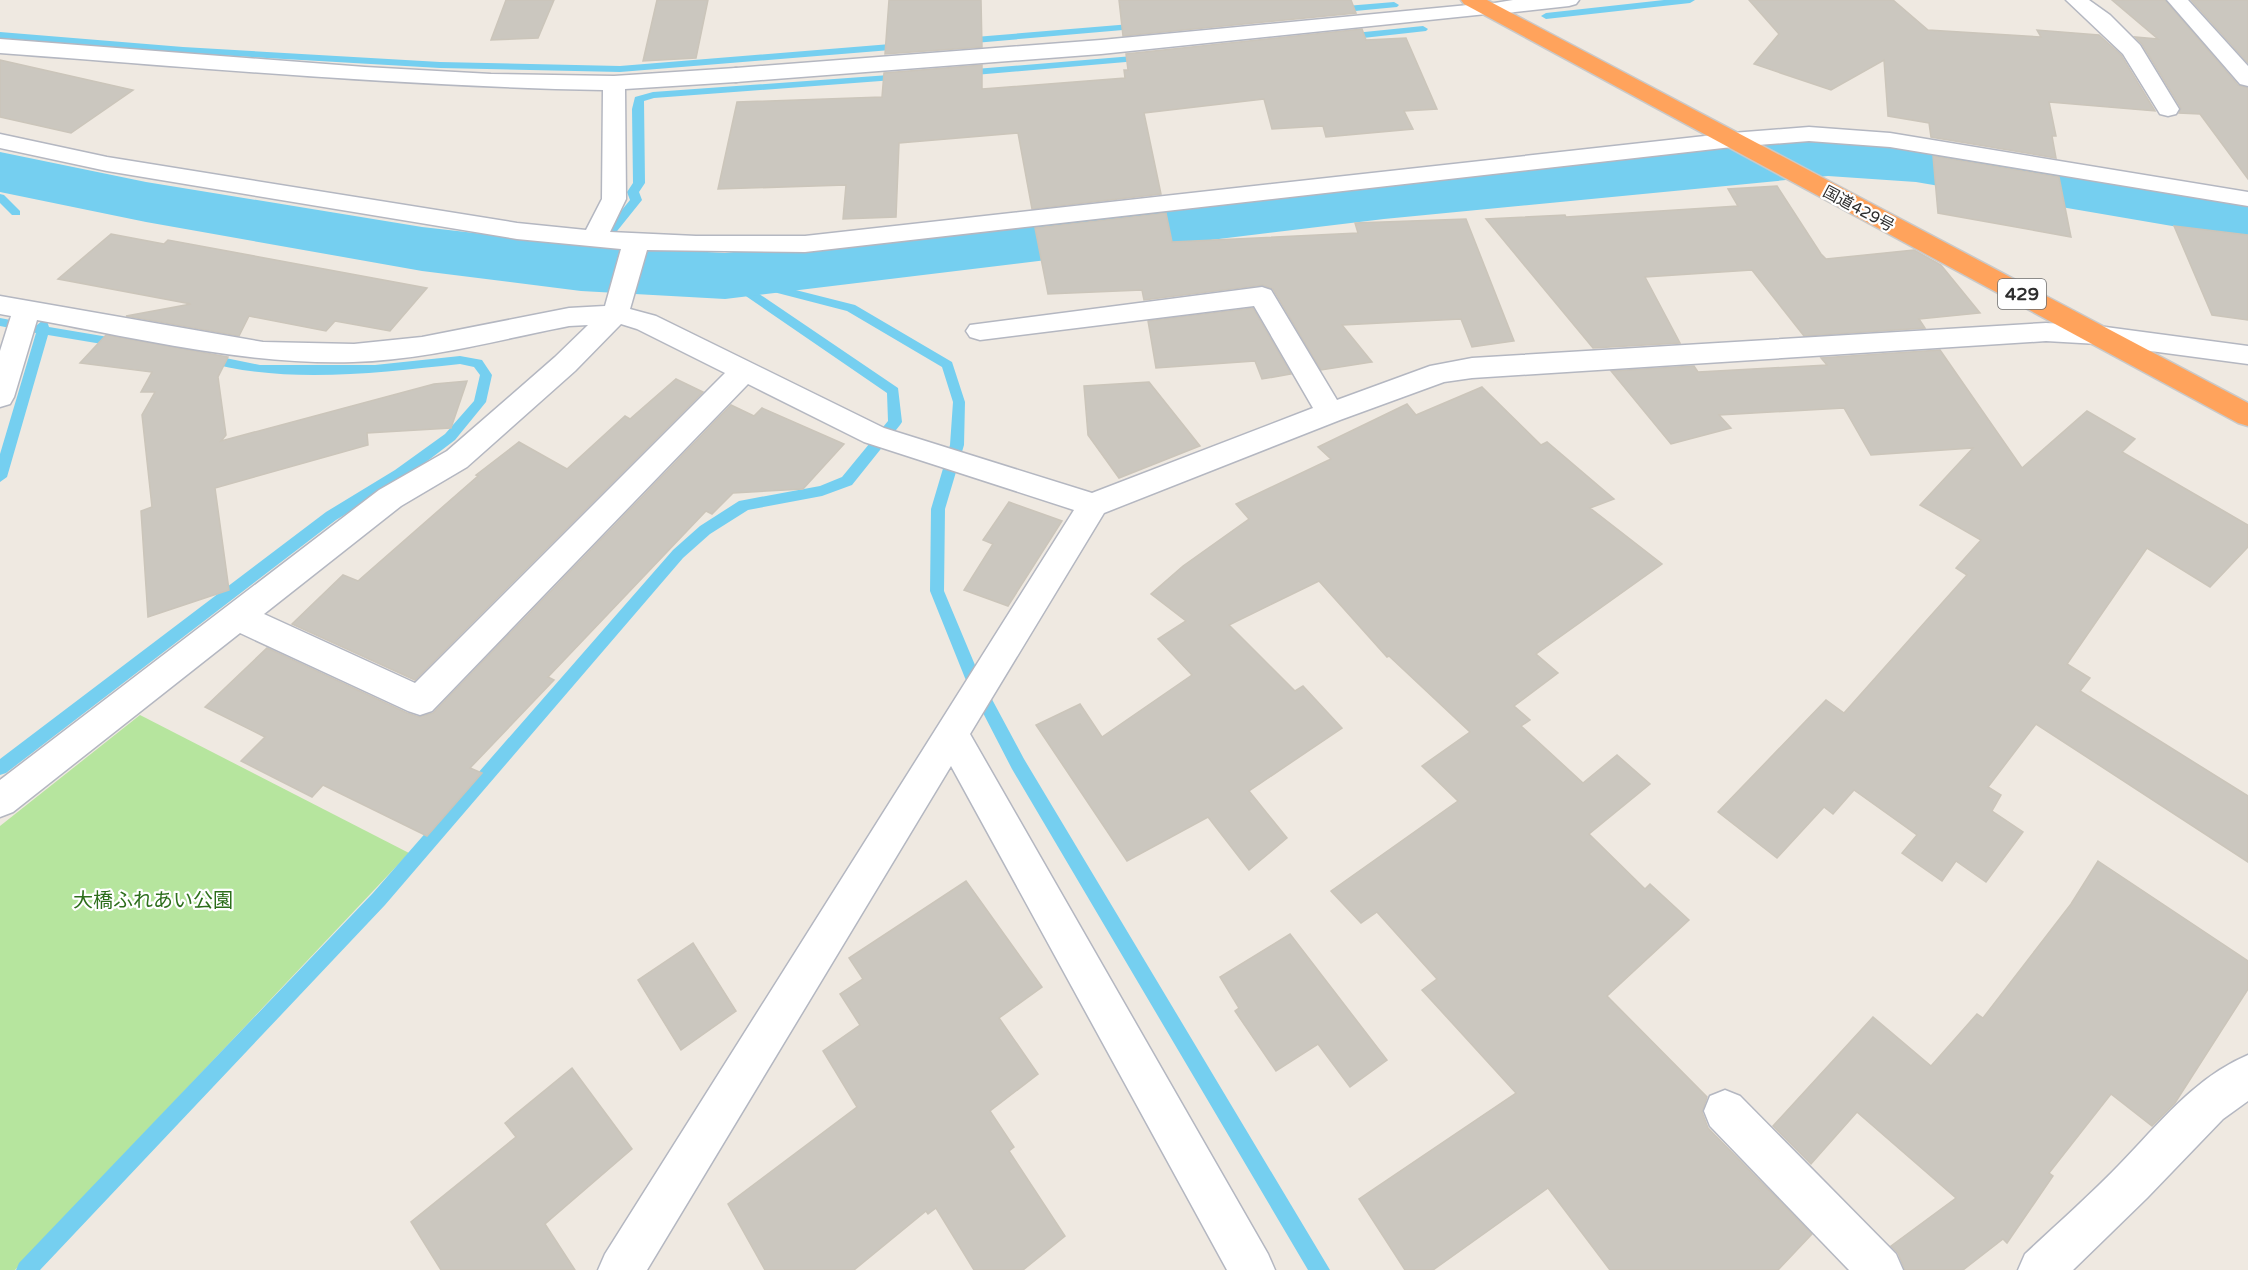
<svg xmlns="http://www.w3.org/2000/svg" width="2248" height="1270" font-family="'Varela Round','Noto Sans JP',sans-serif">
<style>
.green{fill:#b6e59e}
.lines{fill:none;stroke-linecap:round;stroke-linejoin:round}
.stream{fill:#75cff0;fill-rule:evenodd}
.river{fill:#75cff0;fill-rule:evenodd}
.building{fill:#cbc7bf;stroke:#cbc5ba;stroke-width:1.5}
.street-casing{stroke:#b4b7c1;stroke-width:3}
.secondary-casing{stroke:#b4b7c1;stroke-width:3}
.highway-casing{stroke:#c9c9c9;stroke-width:3}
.street{fill:#fff;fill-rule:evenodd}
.secondary{fill:#fff;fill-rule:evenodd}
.highway{fill:#ffa35c;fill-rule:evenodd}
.labels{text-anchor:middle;stroke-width:4.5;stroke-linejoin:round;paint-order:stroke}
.far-street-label{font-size:16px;fill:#2e2e2e;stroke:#fff}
.shield{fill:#fff;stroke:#6d6d6d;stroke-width:1.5}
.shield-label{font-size:18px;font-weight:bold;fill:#2e2e2e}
.park-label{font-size:20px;fill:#2c6e1b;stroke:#fff}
</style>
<rect width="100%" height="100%" fill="#efe9e1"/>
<!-- green -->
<polygon class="green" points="140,715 409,853 15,1270 0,1270 0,826"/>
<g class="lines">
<!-- stream -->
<g class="stream">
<polygon points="1664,0 1695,0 1690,3 1546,19 1541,16 1546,13"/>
<polygon points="1394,2 1399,5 1397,7 1334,13 1329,10 1334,7"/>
<polygon points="1143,23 1148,26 1146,28 963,44 958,41 963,38"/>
<polygon points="1423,26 1428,29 1426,31 1345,40 1340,37 1345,34"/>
<polygon points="0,32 183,47 440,62 620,66 903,43 908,46 903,49 620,72 440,68 183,53 0,38"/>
<polygon points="1145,55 1150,58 1149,60 963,76 958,73 963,70"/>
<polygon points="903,74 907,75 907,79 654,98 644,101 645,183 639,192 642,200 585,271 577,271 575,268 630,200 627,192 633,183 632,109 635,97 653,92"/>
<polygon points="7,170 12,173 4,184 0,185 0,175"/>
<polygon points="0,194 4,195 20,211 20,215 12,215 0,203"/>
<polygon points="725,272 855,305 952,362 965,402 964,445 945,509 944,591 980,677 1024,759 1330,1270 1308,1270 1012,769 965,678 930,591 931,509 950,445 953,402 942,367 847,311 746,285 898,388 902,422 900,425 852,485 822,496 748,510 710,534 683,558 385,905 40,1270 16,1270 19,1263 373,893 673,550 700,526 739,501 820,486 842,477 888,421 887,393 721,279 721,273"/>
<polygon points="0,318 37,325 43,320 47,321 49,327 120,339 126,343 120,347 48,335 7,477 0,482 0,454 36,333 0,326"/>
<path d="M 206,354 L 260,365 L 375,365 L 460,356 L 482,360 L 492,375 L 486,402 L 455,440 L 405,478 L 336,520 L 6,773 L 0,775 L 0,759 L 326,512 L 395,470 L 445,434 L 474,401 L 480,375 L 474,367 L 460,364 C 375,373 285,385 202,361 L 200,358 L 202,355 Z"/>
</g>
<!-- river -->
<polygon class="river" points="1828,136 1916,142 2248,197 2248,239 1916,182 1828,176 1384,219 725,299 581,291 422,271 146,222 0,192 0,152 146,182 422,227 581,245 725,253 1384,179"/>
</g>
<!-- building -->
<g class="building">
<polygon points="506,0 554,0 538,38 491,40"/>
<polygon points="657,0 708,0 696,58 643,61"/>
<polygon points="889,0 981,0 982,47 885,54"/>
<polygon points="1119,0 1351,0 1356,13 1123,36"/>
<polygon points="1749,0 1893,0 1928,30 2041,37 2037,30 2099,35 2121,55 2155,111 2049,102 2056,136 2052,136 2056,158 1931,137 1929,123 1888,116 1884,60 1831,90 1754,64 1779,34"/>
<polygon points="2112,0 2165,0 2238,85 2248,88 2248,179 2200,114 2179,113 2181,108 2142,44 2135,37 2158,39"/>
<polygon points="2191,0 2248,0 2248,63"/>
<polygon points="1362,29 1366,40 1406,38 1437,109 1404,111 1413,129 1326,137 1323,126 1272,129 1264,99 1144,113 1161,194 1032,209 1018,133 899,143 896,217 843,219 846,185 718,189 737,102 882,97 884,73 982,65 982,89 1125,78 1124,70 1128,70 1126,54"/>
<polygon points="0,60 133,90 71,133 0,117"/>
<polygon points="1933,156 2059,177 2071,237 1938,213"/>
<polygon points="1777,186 1821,254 1826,259 1914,250 1941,265 1980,313 1919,319 1925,328 1804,336 1752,270 1645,277 1680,343 1593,348 1486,219 1565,215 1566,217 1738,206 1728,189"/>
<polygon points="1166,213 1172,242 1358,233 1355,223 1466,219 1514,341 1472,347 1461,319 1342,325 1372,362 1321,370 1273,289 1263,285 1144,300 1142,290 1048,294 1035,228"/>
<polygon points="2174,226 2248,235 2248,320 2212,315"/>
<polygon points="111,234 164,244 168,240 427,288 390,331 335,321 326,331 249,316 239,336 126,316 191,304 58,279"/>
<polygon points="1253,308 1291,374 1262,379 1255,361 1156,368 1148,321"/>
<polygon points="106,335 228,357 218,377 226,435 221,441 434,384 467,381 451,428 367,433 368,445 215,488 229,590 148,617 141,511 152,507 142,415 155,392 141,392 152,372 80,363"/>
<polygon points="1940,350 2022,468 2087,411 2135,439 2122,452 2248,525 2248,547 2210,587 2147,548 2067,664 2090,678 2080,691 2248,796 2248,862 2036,724 1988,787 2001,795 1992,811 2023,832 1986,882 1956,861 1942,881 1902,853 1917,835 1854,790 1833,814 1824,807 1777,858 1718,812 1826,700 1844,713 1967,575 1956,568 1981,540 1920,505 1973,448 1871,455 1844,408 1719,415 1731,428 1671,444 1611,371 1694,366 1698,372 1827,365 1821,358"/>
<polygon points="676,379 703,392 415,680 292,624 343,575 358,581 478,476 476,475 519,442 567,469 625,416 630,419"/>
<polygon points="1149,382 1200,446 1119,478 1088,435 1084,386"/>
<polygon points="1482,387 1541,445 1547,442 1614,499 1590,508 1662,564 1536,654 1558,673 1514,706 1530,720 1521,726 1583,783 1617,755 1650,784 1589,834 1645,889 1650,884 1689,920 1607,996 1707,1097 1702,1112 1708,1128 1812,1234 1778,1270 1610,1270 1548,1188 1433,1270 1405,1270 1359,1199 1516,1093 1422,990 1437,979 1377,912 1361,923 1331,891 1458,801 1422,766 1470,732 1389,656 1387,657 1319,581 1229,625 1295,691 1303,686 1342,728 1249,791 1287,838 1249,870 1208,817 1127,861 1036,725 1080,704 1102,737 1192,675 1158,639 1186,621 1151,594 1183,566 1249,519 1236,504 1331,459 1318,447 1407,404 1416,415"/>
<polygon points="731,405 754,416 762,408 844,444 803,489 733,493 712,514 706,511 548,677 554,680 470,768 482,773 427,836 323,785 312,797 241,761 265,737 205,707 267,648 407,713 419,717 433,713"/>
<polygon points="1009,502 1062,521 1008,606 964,590 993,544 983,540"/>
<polygon points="2098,861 2248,961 2248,989 2175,1103 2152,1126 2111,1094 2049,1173 2053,1176 2007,1243 2003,1239 1963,1270 1905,1270 1898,1253 1891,1246 1956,1198 1857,1112 1811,1164 1773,1126 1873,1017 1931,1066 1977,1014 1983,1018 2071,904"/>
<polygon points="966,881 1042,987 999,1018 1038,1074 990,1111 1014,1147 1009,1151 1065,1236 1023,1270 974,1270 936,1208 928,1214 926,1211 854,1270 765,1270 728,1204 857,1107 823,1051 860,1025 840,994 863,979 849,958"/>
<polygon points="1290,934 1387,1060 1350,1087 1318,1044 1276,1071 1235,1011 1239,1008 1220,977"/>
<polygon points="693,943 736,1011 681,1050 638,980"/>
<polygon points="572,1068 632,1149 545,1224 575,1270 441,1270 411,1222 516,1137 505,1123"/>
</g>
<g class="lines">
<!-- street casing -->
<g class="street-casing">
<g id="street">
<polygon points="1513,0 1579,0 1576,4 1569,6 1489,15 1482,13 1478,9 1482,5"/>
<polygon points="2066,0 2089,0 2110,15 2140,45 2179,109 2176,114 2168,116 2160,114 2123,54"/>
<polygon points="2167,0 2188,0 2248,66 2248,86 2240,84"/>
<path d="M 0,39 L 365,67 L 491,74 L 614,76 L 736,68 L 744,70 L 747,75 L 744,80 L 736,82 L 625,89 L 626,199 L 610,232 L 696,236 L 805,236 L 1732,133 L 1809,127 L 1890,133 L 2248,192 L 2248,206 L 1890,147 L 1809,141 L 1732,147 L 805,252 L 647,250 L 630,309 L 656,316 L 884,428 L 1092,493 L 1313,408 L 1254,306 L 980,340 L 970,337 L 966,331 L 970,325 L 1262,287 L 1271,290 L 1337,400 L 1430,366 L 1472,358 L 2046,323 L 2098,326 L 2248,346 L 2248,364 L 2098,344 L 2046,341 L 1472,378 L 1444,382 L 1340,420 L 1104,513 L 970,734 L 1268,1254 L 1275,1270 L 1227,1270 L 951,766 L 647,1270 L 598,1270 L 605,1254 L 1074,510 L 864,442 L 748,384 L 432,711 L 420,715 L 408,711 L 240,633 L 13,812 L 0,817 L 0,780 L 379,490 L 447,451 L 555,357 L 588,325 L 569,326 C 498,340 425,360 353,362 C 246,365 141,339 37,320 L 14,397 L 10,404 L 0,407 L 0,351 L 11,316 L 0,314 L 0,296 L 263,342 L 354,344 L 422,337 L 569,308 L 605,306 L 621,249 L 517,239 L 107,171 L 0,148 L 0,134 L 107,157 L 517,223 L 586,230 L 602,199 L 603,90 C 401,86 201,68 0,53 ZM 621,324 L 637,329 L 725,373 L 415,683 L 264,614 L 401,506 L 467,467 L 575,371 Z"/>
<path d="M 2248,1055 L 2248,1101 L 2223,1119 L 2147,1198 L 2073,1270 L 2018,1270 L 2025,1254 C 2056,1225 2089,1196 2119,1165 C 2158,1125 2195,1077 2248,1055 Z"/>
<polygon points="1725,1090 1740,1096 1896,1254 1903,1270 1849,1270 1710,1126 1704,1111 1710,1096"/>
</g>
</g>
<!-- secondary casing -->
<g class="secondary-casing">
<polygon id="secondary" points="1489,3 1496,5 1500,9 1496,13 1101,54 736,82 728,80 725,75 728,70 736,68 1101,40"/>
</g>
<!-- highway casing -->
<g class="highway-casing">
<polygon id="highway" points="1461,0 1487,0 2248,403 2248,426 2238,423 1464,4"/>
</g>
<!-- street -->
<use href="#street" class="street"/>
<!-- secondary -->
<use href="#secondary" class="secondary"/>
<!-- highway -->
<use href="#highway" class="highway"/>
</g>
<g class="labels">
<!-- far-street labels -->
<g class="far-street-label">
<text transform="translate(1859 208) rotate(28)" y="6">国道429号</text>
</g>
<!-- shield labels -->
<rect class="shield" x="1998" y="279" width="48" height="30" rx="4.5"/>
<g class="shield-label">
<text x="2022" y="300">429</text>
</g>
<!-- park labels -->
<g class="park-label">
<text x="153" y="907">大橋ふれあい公園</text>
</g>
</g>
</svg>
